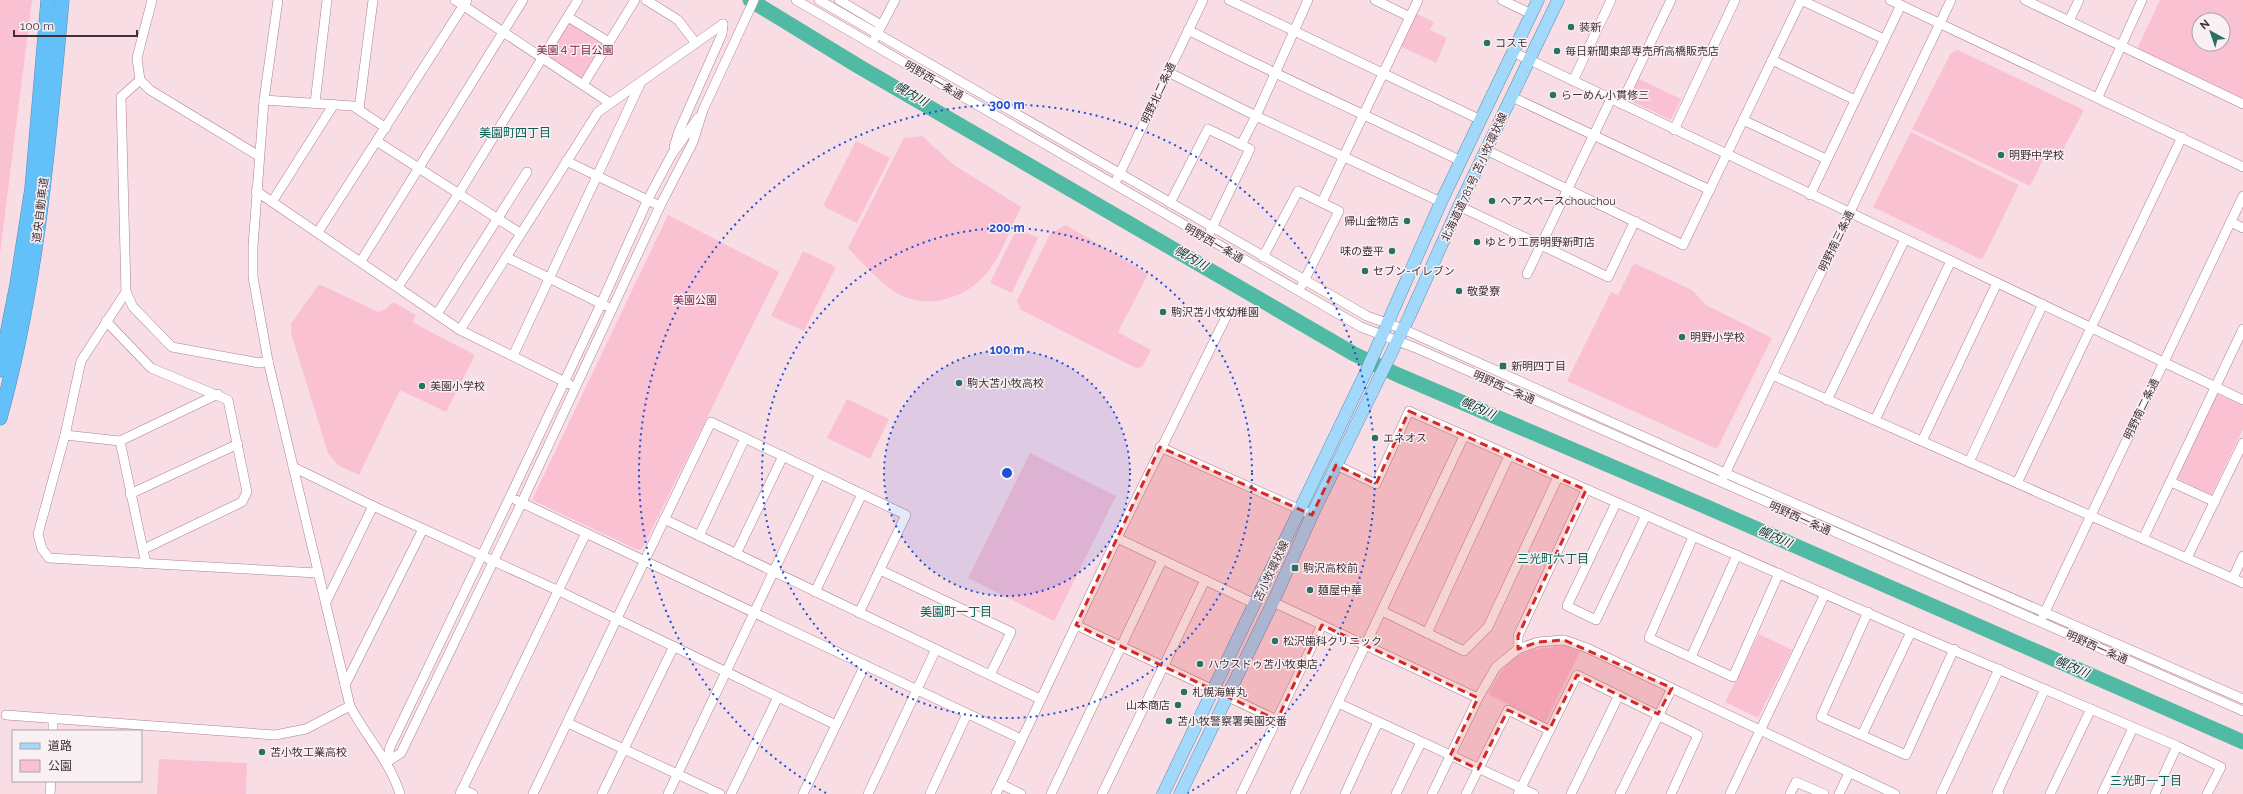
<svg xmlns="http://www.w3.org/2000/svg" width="2243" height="794" font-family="Raleway,'Noto Sans JP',sans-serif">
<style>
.green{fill:#f9c1d2;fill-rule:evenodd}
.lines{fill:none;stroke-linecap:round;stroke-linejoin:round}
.river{stroke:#50baa5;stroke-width:15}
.minor-casing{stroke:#ac828f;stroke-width:10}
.major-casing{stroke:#588eb4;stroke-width:13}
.highway-casing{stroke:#588eb4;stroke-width:15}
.minor{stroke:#fff;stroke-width:9}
.major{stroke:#a2d9fb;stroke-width:12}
.highway{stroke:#64c0f9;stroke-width:14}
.marked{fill:#d62828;fill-opacity:0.2;stroke:#d62828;stroke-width:3;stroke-dasharray:8 5;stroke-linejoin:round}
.ring{fill:none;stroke:#1d4ed8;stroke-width:2;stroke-dasharray:2 4}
.poi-dot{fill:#2c7063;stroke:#f9f0f3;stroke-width:1.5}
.labels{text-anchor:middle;stroke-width:3;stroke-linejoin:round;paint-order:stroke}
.poi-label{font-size:11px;fill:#413035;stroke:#f9f0f3;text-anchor:start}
.park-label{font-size:11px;fill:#791c45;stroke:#f9f0f3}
.street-label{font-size:11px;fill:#413035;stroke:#f9f0f3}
.water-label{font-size:12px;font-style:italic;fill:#003129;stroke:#f9f0f3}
.neighbourhood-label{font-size:12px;fill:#0a6456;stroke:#f9f0f3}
.centre{fill:#1d4ed8;stroke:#f9f0f3;stroke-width:2}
.ring-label{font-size:12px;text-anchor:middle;font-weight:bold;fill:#1d4ed8;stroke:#f9f0f3;stroke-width:3;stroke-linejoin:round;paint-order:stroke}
</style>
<rect width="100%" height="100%" fill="#f9dde5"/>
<!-- green -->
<g class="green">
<polygon points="0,0 32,0 0,254"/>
<path d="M 2160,0 L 2243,0 L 2243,100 L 2137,49 ZM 2199,20 L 2223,20 L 2223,44 L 2199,44 Z"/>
<polygon points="1415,13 1434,22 1430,30 1447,38 1436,63 1400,46"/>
<polygon points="568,17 609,42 583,85 542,58"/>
<polygon points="1958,50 2084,110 2060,155 2048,150 2030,186 1912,129 1951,53"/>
<polygon points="1639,79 1681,99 1671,120 1629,100"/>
<polygon points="1911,132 2019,185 1982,260 1873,207"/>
<path d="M 922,136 L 954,165 L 1021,207 C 1001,248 993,288 942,300 C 926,303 909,301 895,292 C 878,281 863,263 848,248 L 904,138 Z"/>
<polygon points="856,141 890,158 857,223 823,206"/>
<polygon points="668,215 779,272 642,549 638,550 532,500"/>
<polygon points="1066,225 1148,274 1118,332 1151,350 1142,367 1136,368 1021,310 1017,301 1050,234"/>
<polygon points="1017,228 1038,238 1012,293 990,283"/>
<polygon points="803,251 836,267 804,331 771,316"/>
<polygon points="1634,263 1692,290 1706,305 1772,338 1717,449 1567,381 1611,292 1618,295"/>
<polygon points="319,284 378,312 386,309 393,302 416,315 412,322 475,355 446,412 400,390 359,475 338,465 328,453 291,333 291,324"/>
<polygon points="2217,394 2243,406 2243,429 2211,495 2176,478"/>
<polygon points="847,399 889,419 870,459 827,438"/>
<polygon points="1030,453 1116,496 1054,621 968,578"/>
<polygon points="1759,634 1792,650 1758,718 1725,702"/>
<path d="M 1565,646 L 1580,652 L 1545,723 L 1488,694 C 1509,654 1520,649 1565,646 Z"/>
<polygon points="159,759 247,763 246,794 157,794"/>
</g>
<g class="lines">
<!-- river -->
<polyline class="river" points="750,0 858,66 1354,354 1398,375 1709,508 2243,742"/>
<!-- minor casing -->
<g class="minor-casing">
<g id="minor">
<polyline points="152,0 137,58 140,80 150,90 259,156"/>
<path d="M 278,0 L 264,100 L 253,246 L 253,277 L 268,361 L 350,706 C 366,737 390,761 400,794"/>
<polyline points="455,0 610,103"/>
<polyline points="646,0 678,20 695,42"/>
<polyline points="796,0 1361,327 1416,348 2243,711"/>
<polyline points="819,0 1367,316 1403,329 1725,473 2243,699"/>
<polyline points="839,0 881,25"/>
<polyline points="1229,0 1481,120"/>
<polyline points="1375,0 1410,17"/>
<polyline points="1502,0 1531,14"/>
<polyline points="1801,0 1884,39"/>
<polyline points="1890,0 2243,167"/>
<polyline points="2025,0 2243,104"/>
<polyline points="568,17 609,42"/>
<polyline points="2069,21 2079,0"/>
<path d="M 1188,30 C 1278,76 1370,117 1461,161"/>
<polyline points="875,38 895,0"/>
<polyline points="1513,52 2243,400"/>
<polyline points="1772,60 1855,100"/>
<polyline points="1168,72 1256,116 1441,202"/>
<polyline points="140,80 121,97 126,292 133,307 172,347 259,363 268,361"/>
<polyline points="1573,81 1611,0"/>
<polyline points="583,85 635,0"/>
<polyline points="1512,97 1710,190"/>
<polyline points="2098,97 2142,0"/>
<polyline points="264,100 353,106 386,128"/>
<polyline points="315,103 327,0"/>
<polyline points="1621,104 1671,0"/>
<polyline points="359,109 373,0"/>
<polyline points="1743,120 1826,159"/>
<polyline points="1674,130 1735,0"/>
<polyline points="378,142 520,233"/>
<polyline points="1241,145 1256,116 1308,0"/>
<polyline points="674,147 679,131 722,34 723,24"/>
<polyline points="1486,150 1683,245 1801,0"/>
<polyline points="566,161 660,206"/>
<polyline points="1117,179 1203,0"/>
<polyline points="256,191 460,330 569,384"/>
<polyline points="1810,195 1901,5"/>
<polyline points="272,202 334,104"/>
<polyline points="1322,202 1418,0"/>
<polyline points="1170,203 1208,129 1250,149 1209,234"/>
<polyline points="1459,206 1608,277 1635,221"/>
<polyline points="2231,222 2243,228"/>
<polyline points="318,232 467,0"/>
<polyline points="506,257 606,306"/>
<polyline points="1263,257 1298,191 1339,211 1302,285"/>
<polyline points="361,261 523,0"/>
<polyline points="1527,274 1611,99"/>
<polyline points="398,287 459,193 578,0"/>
<polyline points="126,292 81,361 65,435 38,534 42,549 49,558 317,573"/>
<polyline points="437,314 527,172"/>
<polyline points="106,321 151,368 228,400 247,492 242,502 144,549"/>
<polyline points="460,330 598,112 723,24"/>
<polyline points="513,356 640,84"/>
<polyline points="1772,375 2243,583"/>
<polyline points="1827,400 1905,239"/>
<polyline points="1875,420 1951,261"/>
<polyline points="65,435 120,441"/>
<polyline points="1922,441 1997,283"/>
<polyline points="1160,447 1312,515"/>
<polyline points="1969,462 2043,304"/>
<polyline points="1336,465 1376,484 1409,411 1911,632 2177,746 2221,767 2207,794"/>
<polyline points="293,467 373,506 557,590 836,725"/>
<polyline points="1723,478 1951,0"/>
<polyline points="2171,482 2215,502"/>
<polyline points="2017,483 2182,137"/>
<polyline points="130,494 238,444"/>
<polyline points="516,500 1021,739"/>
<polyline points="1616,503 1567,606 1596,620 1646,515"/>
<polyline points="664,519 1040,699"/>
<polyline points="699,536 745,438"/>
<polyline points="1693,537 1649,638 1733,677 1779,573"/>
<polyline points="1117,538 1255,604"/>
<polyline points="2143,539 2243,329"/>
<polyline points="736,554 783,456"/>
<polyline points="2187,558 2243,443"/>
<polyline points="146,564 120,441 218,394"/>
<polyline points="880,570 1011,632 990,675"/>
<polyline points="2233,578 2243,556"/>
<polyline points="815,592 862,494"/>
<polyline points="326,602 373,506"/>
<polyline points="1273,602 1478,698"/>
<polyline points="1382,611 1464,651 1488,627 1558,477"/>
<polyline points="1868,612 1821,717 1906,755 1954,649"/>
<polyline points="2043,616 2243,196"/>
<polyline points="1076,625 1277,720"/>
<polyline points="1427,633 1509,456"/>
<polyline points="1518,649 1518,636 1586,490"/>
<polyline points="1691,657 1737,555"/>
<polyline points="345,685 423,529"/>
<polyline points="1338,703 1534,794"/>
<polyline points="6,715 275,735 306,729 350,706"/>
<polyline points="568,723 720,794"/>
<polyline points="53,731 53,718"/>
<polyline points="1862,735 1911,632"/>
<polyline points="387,762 401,753 522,502 660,206 693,142 703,110 754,0"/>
<polyline points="387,762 390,747 510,497 601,304 648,199 672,154 698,118"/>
<polyline points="1001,784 1021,794"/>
<polyline points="462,789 473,794"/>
<polyline points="50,794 51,781"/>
<polyline points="460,794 586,533"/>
<polyline points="533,794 711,422 906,515 859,613"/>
<polyline points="602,794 674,646"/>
<polyline points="668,794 820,474"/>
<polyline points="731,794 778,697"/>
<polyline points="803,794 865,665"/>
<polyline points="868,794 936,649"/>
<polyline points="930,794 967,714"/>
<polyline points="996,794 1117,538 1229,311"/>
<polyline points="1051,794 1162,560"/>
<polyline points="1102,794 1205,580"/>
<polyline points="1241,794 1322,625"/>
<polyline points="1295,794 1464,436"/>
<polyline points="1345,794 1378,722"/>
<polyline points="1396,794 1421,742"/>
<polyline points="1432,794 1478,698 1496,667 1518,649 1538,642 1564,640 1587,648 1895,794"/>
<polyline points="1466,794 1508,710 1549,730"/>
<polyline points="1518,794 1577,675 1698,735 1671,794"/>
<polyline points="1571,794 1619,695"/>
<polyline points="1620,794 1672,688"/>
<polyline points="1730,794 1825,594"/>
<polyline points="1790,794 1796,782 1824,794"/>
<polyline points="1839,794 1849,773"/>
<polyline points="1941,794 1999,669"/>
<polyline points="1999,794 1997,793 2045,689"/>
<polyline points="2050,794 2091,709"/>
<polyline points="2102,794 2133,728"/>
<polyline points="2155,794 2177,746"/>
</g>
</g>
<!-- major casing -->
<g class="major-casing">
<g id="major">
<polyline points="1163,794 1365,374 1441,202 1538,0"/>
<polyline points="1180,794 1273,602 1312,515 1409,317 1459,206 1558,0"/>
</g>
</g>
<!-- highway casing -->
<g class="highway-casing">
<g id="highway">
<polyline points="0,370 17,284 32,188 48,0"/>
<path d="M 0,418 C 38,282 49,140 62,0"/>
</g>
</g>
<!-- minor -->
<use href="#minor" class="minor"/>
<!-- major -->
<use href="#major" class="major"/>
<!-- highway -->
<use href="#highway" class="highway"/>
</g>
<!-- marked area -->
<path class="marked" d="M 1409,411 L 1586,490 L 1518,636 L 1518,649 L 1538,642 L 1564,640 L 1672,688 L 1658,714 L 1577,675 L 1549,730 L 1508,710 L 1478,769 L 1450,756 L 1478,698 L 1322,625 L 1277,720 L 1076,625 L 1160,447 L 1312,515 L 1336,465 L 1376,484 Z"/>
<!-- distance rings -->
<circle cx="1007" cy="473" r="123" fill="#1d4ed8" fill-opacity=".12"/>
<g class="ring">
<circle cx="1007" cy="473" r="123"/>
<circle cx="1007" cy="473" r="245"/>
<path d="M826 793A368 368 0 1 1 1188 793"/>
</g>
<!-- markers -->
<g class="poi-dot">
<circle cx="1571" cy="27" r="4"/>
<circle cx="1487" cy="43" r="4"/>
<circle cx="1557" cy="51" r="4"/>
<circle cx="1553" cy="95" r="4"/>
<circle cx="2001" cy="155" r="4"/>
<circle cx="1492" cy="201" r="4"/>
<circle cx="1407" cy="221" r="4"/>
<circle cx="1477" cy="242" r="4"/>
<circle cx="1392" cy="251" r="4"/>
<circle cx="1365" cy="271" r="4"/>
<circle cx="1459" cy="291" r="4"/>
<circle cx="1163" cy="312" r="4"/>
<circle cx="1682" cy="337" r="4"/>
<rect x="1499" y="362" width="8" height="8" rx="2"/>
<circle cx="959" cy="383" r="4"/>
<circle cx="422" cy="386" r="4"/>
<circle cx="1375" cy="438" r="4"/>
<rect x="1291" y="564" width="8" height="8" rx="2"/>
<circle cx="1310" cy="590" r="4"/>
<circle cx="1275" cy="641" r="4"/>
<circle cx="1200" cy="664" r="4"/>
<circle cx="1184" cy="692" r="4"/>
<circle cx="1178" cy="705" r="4"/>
<circle cx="1169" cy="721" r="4"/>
<circle cx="262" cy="752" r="4"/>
</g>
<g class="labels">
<!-- poi labels -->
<g class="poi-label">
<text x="1579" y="31">装新</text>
<text x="1495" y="47">コスモ</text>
<text x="1565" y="55">毎日新聞東部専売所高橋販売店</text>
<text x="1561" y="99">らーめん小貫修三</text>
<text x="2009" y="159">明野中学校</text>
<text x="1500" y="205">ヘアスペースchouchou</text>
<text x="1399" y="225" text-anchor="end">帰山金物店</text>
<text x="1485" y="246">ゆとり工房明野新町店</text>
<text x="1384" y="255" text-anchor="end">味の壺平</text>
<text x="1373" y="275">セブン-イレブン</text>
<text x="1467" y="295">敬愛寮</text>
<text x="1171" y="316">駒沢苫小牧幼稚園</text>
<text x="1690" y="341">明野小学校</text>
<text x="1511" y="370">新明四丁目</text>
<text x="967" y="387">駒大苫小牧高校</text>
<text x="430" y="390">美園小学校</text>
<text x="1383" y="442">エネオス</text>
<text x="1303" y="572">駒沢高校前</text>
<text x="1318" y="594">麺屋中華</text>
<text x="1283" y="645">松沢歯科クリニック</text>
<text x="1208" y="668">ハウスドゥ苫小牧東店</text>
<text x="1192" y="696">札幌海鮮丸</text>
<text x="1170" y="709" text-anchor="end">山本商店</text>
<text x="1177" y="725">苫小牧警察署美園交番</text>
<text x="270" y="756">苫小牧工業高校</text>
</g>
<!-- park labels -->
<g class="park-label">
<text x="575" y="54">美園４丁目公園</text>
<text x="695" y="304">美園公園</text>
</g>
<!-- street labels -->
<g class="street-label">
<text transform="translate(934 80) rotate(30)" y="4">明野西一条通</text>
<text transform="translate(1158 93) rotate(-65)" y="4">明野北二条通</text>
<text transform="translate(1474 177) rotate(-65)" y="4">北海道道781号 苫小牧環状線</text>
<text transform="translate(40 210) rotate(-83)" y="4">道央自動車道</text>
<text transform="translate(1836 241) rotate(-64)" y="4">明野南三条通</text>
<text transform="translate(1214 243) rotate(30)" y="4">明野西一条通</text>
<text transform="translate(1504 387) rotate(24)" y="4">明野西一条通</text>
<text transform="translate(2141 409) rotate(-64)" y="4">明野南二条通</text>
<text transform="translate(1800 518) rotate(24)" y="4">明野西一条通</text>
<text transform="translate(1271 571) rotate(-65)" y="4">苫小牧環状線</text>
<text transform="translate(2097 647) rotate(24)" y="4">明野西一条通</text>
</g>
<!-- water labels -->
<g class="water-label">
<text transform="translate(911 94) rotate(30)" y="4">幌内川</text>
<text transform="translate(1191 258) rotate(30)" y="4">幌内川</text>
<text transform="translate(1478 408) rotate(24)" y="4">幌内川</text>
<text transform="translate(1775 537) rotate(24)" y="4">幌内川</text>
<text transform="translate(2072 667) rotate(24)" y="4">幌内川</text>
</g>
<!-- neighbourhood labels -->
<g class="neighbourhood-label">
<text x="515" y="137">美園町四丁目</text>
<text x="1553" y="563">三光町六丁目</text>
<text x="956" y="616">美園町一丁目</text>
<text x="2146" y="785">三光町一丁目</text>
</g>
</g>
<circle cx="1007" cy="473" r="6" class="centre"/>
<g class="ring-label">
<text x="1007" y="109">300 m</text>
<text x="1007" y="232">200 m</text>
<text x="1007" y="354">100 m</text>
</g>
<!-- legend -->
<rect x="12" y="730" width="130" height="52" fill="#f9f0f3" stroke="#afa3a7"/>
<rect x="20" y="743" width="20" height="6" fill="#a2d9fb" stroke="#afa3a7"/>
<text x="48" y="750" font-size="12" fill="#413035">道路</text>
<rect x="20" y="760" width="20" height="12" fill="#f9c1d2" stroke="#afa3a7"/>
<text x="48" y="770" font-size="12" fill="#413035">公園</text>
<!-- north arrow -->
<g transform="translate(2211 32) rotate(320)"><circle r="19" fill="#f9f0f3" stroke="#afa3a7"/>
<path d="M0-3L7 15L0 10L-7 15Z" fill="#2c7063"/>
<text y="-6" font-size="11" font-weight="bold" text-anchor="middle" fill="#413035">N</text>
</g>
<!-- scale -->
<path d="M14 30v6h123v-6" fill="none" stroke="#413035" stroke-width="2"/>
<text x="20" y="30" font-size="12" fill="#413035" stroke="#f9f0f3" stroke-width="3" paint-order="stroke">100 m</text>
</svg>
